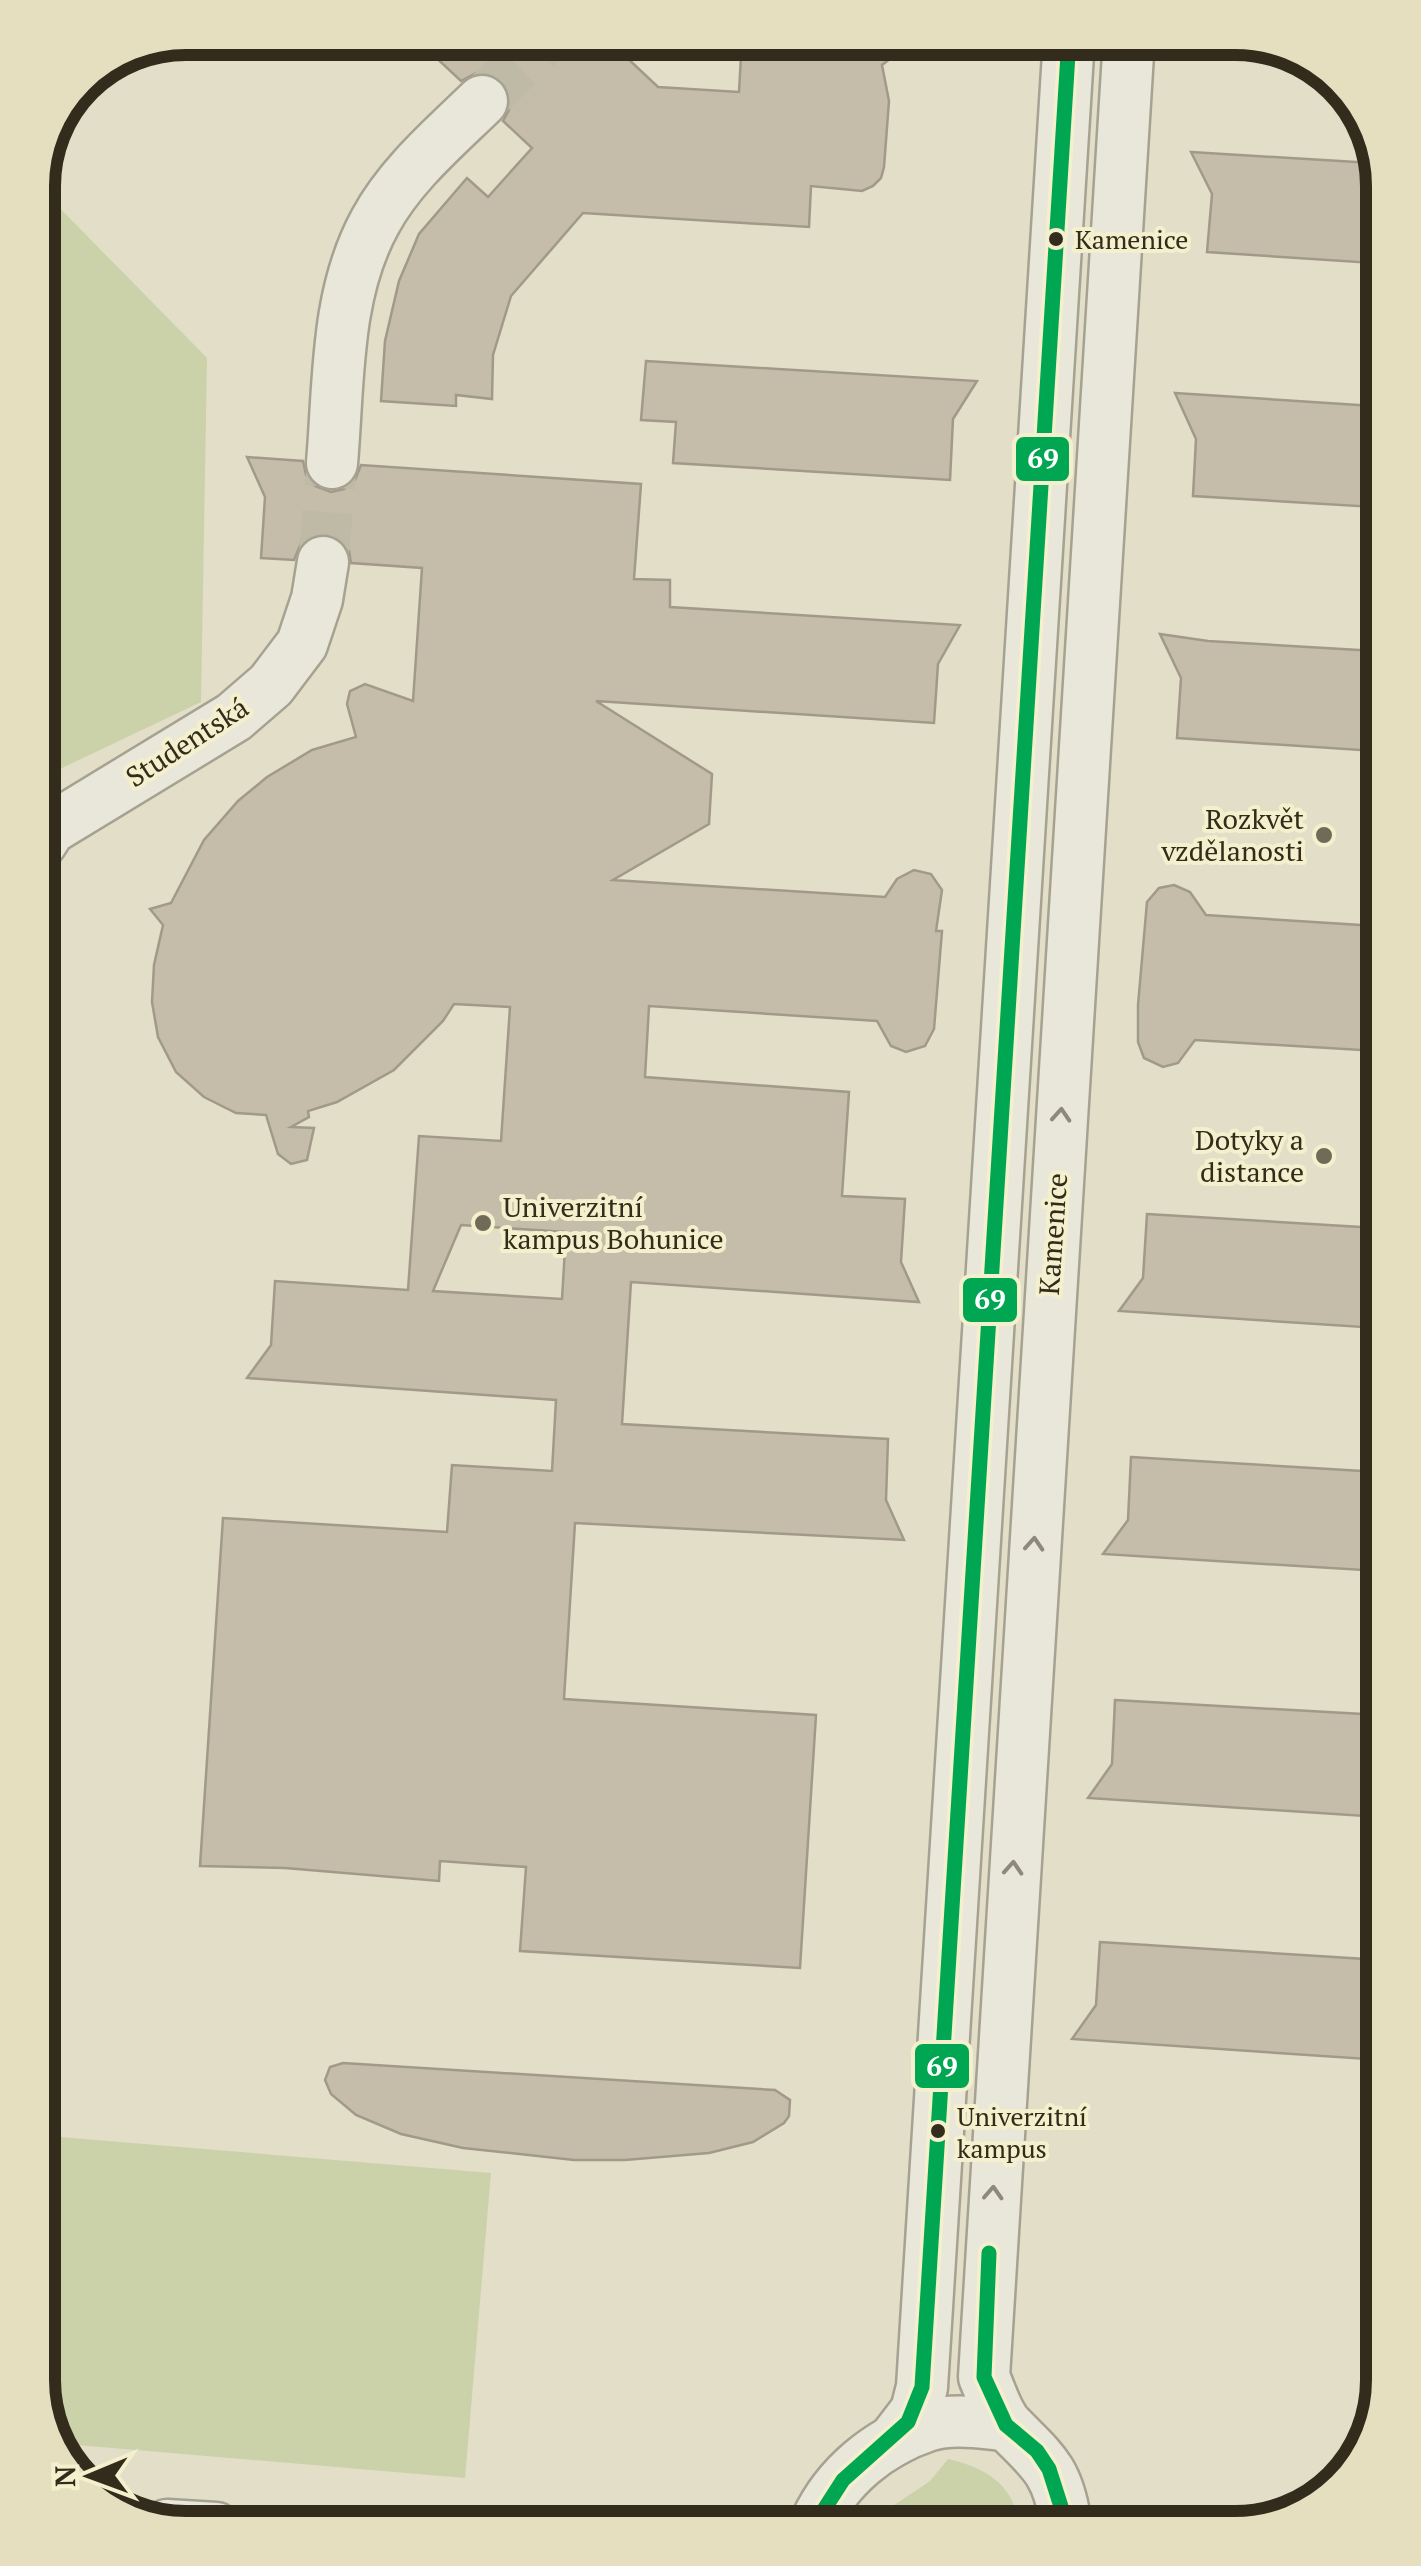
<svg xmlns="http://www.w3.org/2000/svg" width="1421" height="2566" font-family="'PT Serif',serif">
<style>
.green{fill:#cbd2aa}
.building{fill:#c5bda9;stroke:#a19a88;stroke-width:2.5;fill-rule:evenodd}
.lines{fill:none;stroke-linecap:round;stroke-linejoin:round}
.minor-tunnel{stroke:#bfbaa5;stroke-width:50;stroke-dasharray:50 25;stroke-linecap:butt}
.minor-casing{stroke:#a6a292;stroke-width:55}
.minor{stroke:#e9e7da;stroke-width:50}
.bus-1-casing{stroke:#f4efcd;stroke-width:22}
.bus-1{stroke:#00a651;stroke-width:15}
.oneway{stroke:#8e897a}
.bus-dot{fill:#332b1b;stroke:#f4efcd;stroke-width:4}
.poi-dot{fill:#706a58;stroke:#f4efcd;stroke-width:4}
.labels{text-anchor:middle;stroke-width:8;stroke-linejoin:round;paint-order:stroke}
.bus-label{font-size:26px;fill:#332b1b;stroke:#f4efcd;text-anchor:start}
.street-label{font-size:28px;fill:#332b1b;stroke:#f4efcd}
.poi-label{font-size:28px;fill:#332b1b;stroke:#f4efcd;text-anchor:end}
.rim{fill:none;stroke:#332b1b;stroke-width:12}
.line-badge{stroke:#f4efcd;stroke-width:4}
.badge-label{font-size:28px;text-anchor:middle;font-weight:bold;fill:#fff}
</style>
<rect width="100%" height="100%" fill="#e2dec8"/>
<!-- green -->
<g class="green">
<polygon points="38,186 207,358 201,702 41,778"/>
<polygon points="48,2136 491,2173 465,2478 54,2443 49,2437"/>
<path d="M 948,2459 C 982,2467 1012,2482 1018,2520 L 876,2521 L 881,2514 L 930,2481 Z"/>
</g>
<!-- building -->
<g class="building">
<polygon points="415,38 606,38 658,87 739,92 742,38 917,38 882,65 889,101 884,167 881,178 873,186 862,191 811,186 809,227 583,213 511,296 493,355 492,399 456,395 456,406 381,401 385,341 399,281 419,234 467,178 488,197 532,148 503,121 509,110 510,95 502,80 491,74 476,73 461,81"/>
<polygon points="1191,152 1372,163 1373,263 1207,252 1212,194"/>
<polygon points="646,361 977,381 953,419 950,480 673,463 676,422 641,420"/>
<polygon points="1175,393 1373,406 1374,507 1193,496 1196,439"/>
<path d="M 247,457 L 303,461 L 306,475 L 315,486 L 331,492 L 344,489 L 355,480 L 361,465 L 641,484 L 634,579 L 670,580 L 670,607 L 960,625 L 938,664 L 934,723 L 596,701 L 712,774 L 709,824 L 613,880 L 885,897 L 897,879 L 914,870 L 931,874 L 942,890 L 936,931 L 942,931 L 934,1029 L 925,1046 L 906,1052 L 891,1046 L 877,1021 L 649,1006 L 645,1077 L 849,1092 L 842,1196 L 905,1199 L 901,1262 L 919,1302 L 631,1282 L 622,1424 L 888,1439 L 886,1500 L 904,1540 L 575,1523 L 564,1699 L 816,1715 L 800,1968 L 520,1951 L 526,1867 L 440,1861 L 439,1881 L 285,1868 L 200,1866 L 223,1518 L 447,1532 L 452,1465 L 552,1471 L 556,1400 L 247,1378 L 271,1345 L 275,1281 L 408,1290 L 419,1136 L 501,1141 L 510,1007 L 454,1004 L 443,1021 L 394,1070 L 337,1102 L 308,1111 L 309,1117 L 291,1127 L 314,1128 L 307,1160 L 291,1164 L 278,1154 L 266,1115 L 236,1113 L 204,1097 L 176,1072 L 158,1037 L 152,1002 L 154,965 L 163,925 L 150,909 L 171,903 L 204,840 L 238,801 L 267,777 L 312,750 L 356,737 L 347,704 L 350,691 L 365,684 L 413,701 L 422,568 L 351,563 L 349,551 L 342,540 L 327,534 L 312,536 L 301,543 L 294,560 L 261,558 L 265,497 ZM 461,1225 L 566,1232 L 562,1299 L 433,1291 Z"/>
<polygon points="1160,634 1208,641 1375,651 1375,751 1177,738 1181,678"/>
<polygon points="1174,885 1190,892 1206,915 1376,926 1377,1051 1195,1040 1178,1063 1163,1067 1144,1058 1138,1042 1138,1005 1147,902 1159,888"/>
<polygon points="1147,1214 1377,1228 1378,1328 1119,1311 1143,1278"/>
<polygon points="1131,1457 1379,1472 1379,1571 1103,1554 1128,1520"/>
<polygon points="1115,1700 1380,1715 1380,1817 1088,1798 1112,1764"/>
<polygon points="1100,1942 1381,1960 1382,2060 1072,2039 1096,2005"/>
<polygon points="343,2063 775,2090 790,2100 789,2116 784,2123 753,2142 709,2153 625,2160 574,2160 463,2148 401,2134 356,2115 331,2094 325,2080 330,2067"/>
</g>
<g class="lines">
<!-- minor-tunnel -->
<g class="minor-tunnel">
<polyline points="482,101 546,38"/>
<polyline points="323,562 332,463"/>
</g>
<!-- minor casing -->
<g class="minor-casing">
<g id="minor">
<path d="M 332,463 C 339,382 335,295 375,222 C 400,175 445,137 482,101"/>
<polyline points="41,843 50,829 234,717 271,685 302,644 317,599 323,562"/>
<polyline points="893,2441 916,2411 922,2387 1069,38"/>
<path d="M 1065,2519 C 1057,2469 1041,2460 1009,2427 C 997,2415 991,2392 984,2377 L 1129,38"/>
<path d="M 816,2522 C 837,2476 879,2442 927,2426 C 952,2418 981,2423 1006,2425"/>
<polyline points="167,2525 216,2528"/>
</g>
</g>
<!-- minor -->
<use href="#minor" class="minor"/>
<!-- bus-1 casing -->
<g class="bus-1-casing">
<g id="bus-1">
<polyline points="989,2253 984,2377 1006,2425 1037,2451 1049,2469 1065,2519"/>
<polyline points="816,2522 843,2480 908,2422 922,2387 1069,38"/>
</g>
</g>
<!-- bus-1 -->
<use href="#bus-1" class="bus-1"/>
</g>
<!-- one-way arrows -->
<defs><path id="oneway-chevron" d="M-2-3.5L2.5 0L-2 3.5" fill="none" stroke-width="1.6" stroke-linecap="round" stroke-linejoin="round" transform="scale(2.5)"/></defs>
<g class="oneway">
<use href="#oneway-chevron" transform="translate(1061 1115) rotate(-86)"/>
<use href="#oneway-chevron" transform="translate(1034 1544) rotate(-86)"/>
<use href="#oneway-chevron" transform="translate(1013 1868) rotate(-86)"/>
<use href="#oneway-chevron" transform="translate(993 2193) rotate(-87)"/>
</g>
<!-- markers -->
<g class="bus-dot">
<circle cx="1056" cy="239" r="9"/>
<circle cx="938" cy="2131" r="9"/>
</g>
<g class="poi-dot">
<circle cx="1324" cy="835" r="10"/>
<circle cx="1324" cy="1156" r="10"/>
<circle cx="483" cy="1223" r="10"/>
</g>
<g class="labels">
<!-- bus labels -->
<g class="bus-label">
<text x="1075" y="249">Kamenice</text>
<text x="957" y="2126">Univerzitní<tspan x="957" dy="32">kampus</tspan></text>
</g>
<!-- street labels -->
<g class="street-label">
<text transform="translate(187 742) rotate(-33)" y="10">Studentská</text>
<text transform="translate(1053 1234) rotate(-86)" y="10">Kamenice</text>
</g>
<!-- poi labels -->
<g class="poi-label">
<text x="1304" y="829">Rozkvět<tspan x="1304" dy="32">vzdělanosti</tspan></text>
<text x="1304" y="1150">Dotyky a<tspan x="1304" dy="32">distance</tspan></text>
<text x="503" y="1217" text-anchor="start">Univerzitní<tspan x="503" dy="32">kampus Bohunice</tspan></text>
</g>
</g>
<!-- crop -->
<path d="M0 0H1421V2566H0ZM186 55H1235A131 131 0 0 1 1366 186V2380A131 131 0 0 1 1235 2511H186A131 131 0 0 1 55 2380V186A131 131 0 0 1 186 55Z" fill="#e5dfbf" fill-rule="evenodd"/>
<path class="rim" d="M186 55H1235A131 131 0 0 1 1366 186V2380A131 131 0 0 1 1235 2511H186A131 131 0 0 1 55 2380V186A131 131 0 0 1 186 55Z"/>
<g class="line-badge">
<rect x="1014" y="435" width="57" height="48" rx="10" fill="#00a651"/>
<rect x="961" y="1276" width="58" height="48" rx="10" fill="#00a651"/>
<rect x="913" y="2042" width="58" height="48" rx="10" fill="#00a651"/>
</g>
<g class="badge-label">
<text x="1043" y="468">69</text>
<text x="990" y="1309">69</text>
<text x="942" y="2076">69</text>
</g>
<!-- north arrow -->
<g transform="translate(90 2476) rotate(269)" stroke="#f4efcd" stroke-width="8" paint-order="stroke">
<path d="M0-8L18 38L0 25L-18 38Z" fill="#332b1b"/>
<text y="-15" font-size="28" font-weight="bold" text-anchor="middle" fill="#332b1b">N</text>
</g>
</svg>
